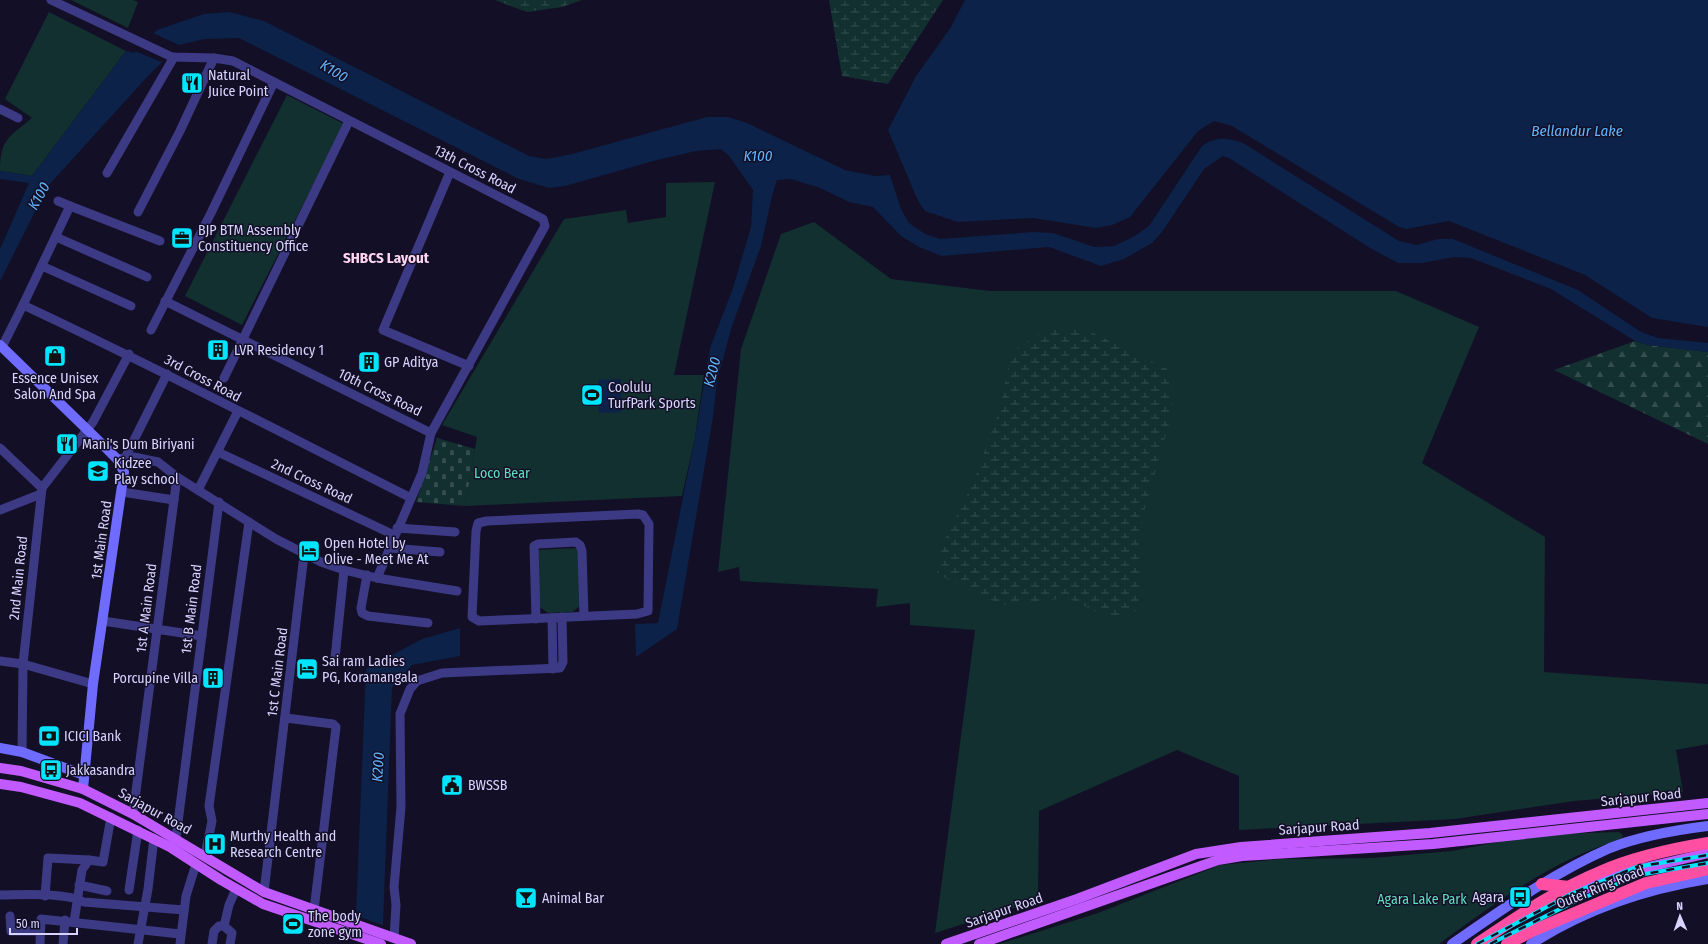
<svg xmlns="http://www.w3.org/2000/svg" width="1708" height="944" font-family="'Fira Sans Condensed',sans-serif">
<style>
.green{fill:#12302f}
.forest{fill:url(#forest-firs)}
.wetland{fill:url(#wetland-marsh)}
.cemetery{fill:url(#cemetery-stones)}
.water{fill:#0c2248}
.pier{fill:#130f26}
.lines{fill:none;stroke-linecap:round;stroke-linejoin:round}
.street{stroke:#3d3a85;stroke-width:9}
.secondary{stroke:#6f6bff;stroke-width:10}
.primary{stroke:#c25bff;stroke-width:10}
.highway{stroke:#ff4fa3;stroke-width:12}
.rail-casing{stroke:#00e5ff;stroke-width:4}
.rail{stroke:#130f26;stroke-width:2.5;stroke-dasharray:8;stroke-linecap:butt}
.labels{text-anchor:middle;stroke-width:3;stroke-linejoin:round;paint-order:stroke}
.poi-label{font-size:14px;fill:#d9d4ff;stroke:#130f26;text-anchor:start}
.street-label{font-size:14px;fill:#d9d4ff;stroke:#130f26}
.park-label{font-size:14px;fill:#5fe0c0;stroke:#130f26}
.water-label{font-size:15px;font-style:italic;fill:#62b6ff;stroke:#130f26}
.neighbourhood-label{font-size:15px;font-weight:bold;fill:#ffd6f0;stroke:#130f26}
</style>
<defs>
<pattern id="forest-firs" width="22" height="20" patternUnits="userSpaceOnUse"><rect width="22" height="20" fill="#12302f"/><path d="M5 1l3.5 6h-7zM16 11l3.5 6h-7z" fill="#344d4e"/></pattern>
<pattern id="wetland-marsh" width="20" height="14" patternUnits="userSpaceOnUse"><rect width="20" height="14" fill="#12302f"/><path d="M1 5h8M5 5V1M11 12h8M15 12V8" fill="none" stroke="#344d4e"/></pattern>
<pattern id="cemetery-stones" width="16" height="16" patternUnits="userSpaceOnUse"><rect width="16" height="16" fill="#12302f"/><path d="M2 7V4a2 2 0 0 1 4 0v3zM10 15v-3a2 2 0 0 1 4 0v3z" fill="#344d4e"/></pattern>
</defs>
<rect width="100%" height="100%" fill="#130f26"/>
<!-- green -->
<g class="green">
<polygon points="71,0 133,0 138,2 128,28"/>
<path d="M 49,12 L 126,51 L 32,176 L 0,171 C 0,139 9,137 32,118 L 5,99 Z"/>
<polygon points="287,95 344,124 242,325 185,296"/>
<polygon points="715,182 674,375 704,375 695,437 682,496 465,506 477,437 442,425 564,219 626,210 628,223 666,217 666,183"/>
<polygon points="814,222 891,279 990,291 1396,291 1479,327 1422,463 1545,537 1544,672 1708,684 1708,744 1676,750 1683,792 1574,801 1455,819 1239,830 1239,776 1177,750 1039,811 1038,900 935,933 975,630 910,625 910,603 876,607 878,589 740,581 739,567 718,572 741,349 781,234"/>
<polygon points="578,548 580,606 572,612 548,613 537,605 536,550"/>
<path d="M 1619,832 L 1623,835 L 1622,838 C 1598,847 1574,856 1551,869 C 1512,890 1475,918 1439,944 L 999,944 L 1098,913 L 1220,865 L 1281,859 L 1372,858 L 1452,851 L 1508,840 L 1552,834 Z"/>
</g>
<!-- forest -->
<polygon class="forest" points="1635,341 1648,345 1708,352 1708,444 1554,370"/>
<!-- wetland -->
<g class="wetland">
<polygon points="495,0 582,0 562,7 527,12"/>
<polygon points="829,0 943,0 888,84 842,76"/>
<polygon points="1085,329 1171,371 1172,413 1142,518 1138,610 1112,619 1068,598 1002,605 937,574 943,543 973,483 1000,408 1011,353 1044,330"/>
</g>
<!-- cemetery -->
<polygon class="cemetery" points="437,438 475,449 465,506 416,502"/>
<!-- water -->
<g class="water">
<polygon points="965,0 1708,0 1708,327 1652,318 1585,275 1449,221 1406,229 1399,227 1232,126 1214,121 1198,131 1130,217 1112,225 1096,228 1033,218 958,222 925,211 918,201 888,130 916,76 951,27"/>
<path d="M 229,12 L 264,21 L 529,156 L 546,159 L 572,154 L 707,117 L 728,117 L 747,123 L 845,170 L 875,176 L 890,175 L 901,209 L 909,223 L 925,234 L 940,239 L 1033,232 L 1053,233 L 1094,247 L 1114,246 L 1133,237 L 1149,226 L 1202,146 C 1217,136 1227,138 1243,143 L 1399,241 L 1417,245 L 1438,239 L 1453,239 L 1578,290 L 1641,332 L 1658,338 L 1708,343 L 1708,352 L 1648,345 L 1635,341 L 1551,289 L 1471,258 L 1454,257 L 1423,263 L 1398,263 L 1370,248 L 1229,158 L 1223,156 L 1204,169 L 1162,232 L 1152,243 L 1124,259 L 1101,266 L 1049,247 L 942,256 L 919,247 L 901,236 L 873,207 L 849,202 L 820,188 L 791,179 L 777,180 L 772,196 L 761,246 L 732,326 L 717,381 L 713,417 L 677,629 L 636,657 L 635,624 L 658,623 L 695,437 L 710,348 L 733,288 L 751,227 L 753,190 L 729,156 L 721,149 L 696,151 L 657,160 L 565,186 L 549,188 L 519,179 L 239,38 L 205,39 L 179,45 L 148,76 L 48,186 L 0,281 L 0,249 L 29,183 L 0,179 L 0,171 L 32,176 L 126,51 L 134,53 L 157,30 L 204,14 Z"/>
<polygon points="621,379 622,412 599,413 598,380"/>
<polygon points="460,628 460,656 412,665 392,687 383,924 386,944 351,944 356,914 366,669 422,639"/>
</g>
<!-- pier -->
<g class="pier">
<polygon points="153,33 181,46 164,63 135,51"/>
<polygon points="354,915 385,926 388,944 349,944"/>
</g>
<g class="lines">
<!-- street -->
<g class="street">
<polyline points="51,0 172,57 214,58 233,61 543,219 545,226 431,433 422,473 377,578"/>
<polyline points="0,109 18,118"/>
<polyline points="450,172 383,330 469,366"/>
<polyline points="107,173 174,57"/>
<polyline points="58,201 70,206"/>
<polyline points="138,212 180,131 214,58"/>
<polyline points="56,237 147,277"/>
<polyline points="42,266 131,306"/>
<polyline points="165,301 431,433"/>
<polyline points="23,305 70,206 160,241"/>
<polyline points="151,330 211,213 274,82"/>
<path d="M 2,347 L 23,305 C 154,366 282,433 411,498"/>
<polyline points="224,378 349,121"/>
<polyline points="0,448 42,488 23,664 22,752"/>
<polyline points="218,452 394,535"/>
<polyline points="125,458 167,374"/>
<polyline points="117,459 134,457 158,462 177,477 276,539 321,562 344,570 377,578 457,591"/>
<polyline points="42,488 93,422 129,354"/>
<polyline points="198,490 238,411"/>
<polyline points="122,492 174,500"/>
<polyline points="0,510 41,494"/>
<polygon points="638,514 643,515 649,524 648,611 637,614 479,621 472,617 476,531 478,523 487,521"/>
<polyline points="397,528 455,532"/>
<polyline points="390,548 440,552"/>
<polyline points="367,575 361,608 362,613 368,616 428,623"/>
<polyline points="552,618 553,669"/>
<polyline points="536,619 534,546 538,544 576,542 580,545 582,551 584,616"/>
<polyline points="103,621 202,636"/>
<polyline points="335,658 344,570"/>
<polyline points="0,661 23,664 93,684"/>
<polyline points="286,718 333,724 336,727 314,910"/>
<polyline points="133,814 177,477"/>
<polyline points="176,838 219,502"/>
<polyline points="205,855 212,821 209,806 249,522"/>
<polyline points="79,885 107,891"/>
<polyline points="129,890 138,830"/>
<polyline points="264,892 304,555"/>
<path d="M 0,895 C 22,895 65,892 84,902 L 184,910"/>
<polyline points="45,896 48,858 89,860"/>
<polyline points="10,916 11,931 40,931"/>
<polyline points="74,922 82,870 89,860 103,862 111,817"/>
<polyline points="224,926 232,933 230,944"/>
<polyline points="394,938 396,905 394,887 401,807 400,714 410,689 417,681 442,673 560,668 563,662 562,617"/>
<polyline points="40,944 41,919 180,934"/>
<polyline points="63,944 65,920"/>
<polyline points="138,944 148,889 154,838"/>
<polyline points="180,944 186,896 196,864"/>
<polyline points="212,944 214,931 219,926 224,926 229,905 236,889"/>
</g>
<!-- secondary -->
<g class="secondary">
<polyline points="0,345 103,445 117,459 124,472 93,684 83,789"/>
<polyline points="0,748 22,752 84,775"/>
<path d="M 1452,944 C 1503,909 1553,873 1610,848 C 1640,836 1676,830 1708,826"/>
<path d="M 1531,944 C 1584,910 1646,889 1708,879"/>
</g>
<!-- primary -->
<g class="primary">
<polyline points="0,768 21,771 83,789 133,814 264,892 411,944"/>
<polyline points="0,784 21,787 80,803 170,847 221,880 263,904 381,944"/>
<polyline points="1549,900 1568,896 1623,873 1708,853"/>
<polyline points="946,944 1077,899 1196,854 1241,847 1430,833 1708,803"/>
<polyline points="979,944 1218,860 1242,856 1433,844 1708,814"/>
</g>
<!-- highway -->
<g class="highway">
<polyline points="1542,884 1569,887"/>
<path d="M 1477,944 C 1516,918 1556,890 1600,872 C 1634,857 1671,849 1708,843"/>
<polyline points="1507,944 1532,931 1646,883 1708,869"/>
</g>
<!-- rail casing -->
<g class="rail-casing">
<g id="rail">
<polyline points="1477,944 1573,893 1636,867 1708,855"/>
<polyline points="1490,944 1578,900 1639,875 1708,863"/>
</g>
</g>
<!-- rail -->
<use href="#rail" class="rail"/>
</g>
<!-- icons -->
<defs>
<g id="restaurant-square" transform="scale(1.15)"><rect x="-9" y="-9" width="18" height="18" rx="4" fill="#00e5ff" stroke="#130f26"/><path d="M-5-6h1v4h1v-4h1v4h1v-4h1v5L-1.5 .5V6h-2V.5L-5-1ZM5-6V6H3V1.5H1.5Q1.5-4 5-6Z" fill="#111"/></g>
<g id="office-square" transform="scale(1.15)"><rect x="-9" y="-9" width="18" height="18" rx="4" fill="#00e5ff" stroke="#130f26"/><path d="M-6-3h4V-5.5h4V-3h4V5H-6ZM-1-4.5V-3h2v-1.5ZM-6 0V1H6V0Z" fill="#111"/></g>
<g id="building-square" transform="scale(1.15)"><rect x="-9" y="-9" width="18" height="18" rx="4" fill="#00e5ff" stroke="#130f26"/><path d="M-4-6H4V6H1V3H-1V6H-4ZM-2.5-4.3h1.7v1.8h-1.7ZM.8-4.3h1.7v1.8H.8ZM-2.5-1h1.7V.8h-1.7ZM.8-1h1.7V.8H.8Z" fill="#111"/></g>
<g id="shop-square" transform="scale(1.15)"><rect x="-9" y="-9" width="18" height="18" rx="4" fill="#00e5ff" stroke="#130f26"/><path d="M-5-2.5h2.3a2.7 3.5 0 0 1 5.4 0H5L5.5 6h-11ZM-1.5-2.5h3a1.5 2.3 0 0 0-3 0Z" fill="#111"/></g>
<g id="stadium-square" transform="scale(1.15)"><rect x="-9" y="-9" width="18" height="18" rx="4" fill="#00e5ff" stroke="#130f26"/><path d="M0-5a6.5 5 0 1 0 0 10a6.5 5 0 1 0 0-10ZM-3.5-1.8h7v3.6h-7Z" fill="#111"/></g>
<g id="school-square" transform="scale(1.15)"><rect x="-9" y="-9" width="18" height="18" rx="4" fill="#00e5ff" stroke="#130f26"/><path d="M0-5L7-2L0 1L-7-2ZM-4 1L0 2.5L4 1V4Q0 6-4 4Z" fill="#111"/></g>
<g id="hotel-square" transform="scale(1.15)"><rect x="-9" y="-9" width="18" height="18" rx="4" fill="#00e5ff" stroke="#130f26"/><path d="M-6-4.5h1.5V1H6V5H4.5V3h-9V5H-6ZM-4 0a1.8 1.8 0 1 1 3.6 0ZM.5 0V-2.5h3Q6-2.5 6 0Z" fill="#111"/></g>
<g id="bank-square" transform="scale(1.15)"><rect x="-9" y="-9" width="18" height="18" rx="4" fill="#00e5ff" stroke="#130f26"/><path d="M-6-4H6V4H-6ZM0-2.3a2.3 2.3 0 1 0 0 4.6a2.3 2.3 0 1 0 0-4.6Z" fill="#111"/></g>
<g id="bus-square" transform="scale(1.15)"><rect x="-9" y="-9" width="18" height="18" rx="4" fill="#00e5ff" stroke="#130f26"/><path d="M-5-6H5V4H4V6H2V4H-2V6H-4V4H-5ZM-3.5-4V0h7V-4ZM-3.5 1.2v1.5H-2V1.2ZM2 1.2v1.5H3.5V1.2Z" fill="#111"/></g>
<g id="civic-square" transform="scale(1.15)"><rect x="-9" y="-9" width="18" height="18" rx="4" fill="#00e5ff" stroke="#130f26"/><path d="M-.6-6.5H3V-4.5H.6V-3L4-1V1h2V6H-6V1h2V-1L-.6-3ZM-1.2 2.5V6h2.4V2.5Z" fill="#111"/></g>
<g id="hospital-square" transform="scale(1.15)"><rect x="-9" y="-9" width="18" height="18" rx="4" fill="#00e5ff" stroke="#130f26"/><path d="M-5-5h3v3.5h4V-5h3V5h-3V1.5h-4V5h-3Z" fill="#111"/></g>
<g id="bar-square" transform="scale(1.15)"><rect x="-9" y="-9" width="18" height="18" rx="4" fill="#00e5ff" stroke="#130f26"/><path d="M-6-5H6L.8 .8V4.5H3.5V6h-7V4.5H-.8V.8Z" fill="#111"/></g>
</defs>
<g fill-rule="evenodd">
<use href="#restaurant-square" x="192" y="83"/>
<use href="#office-square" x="182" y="238"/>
<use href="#building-square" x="218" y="350"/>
<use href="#shop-square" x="55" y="356"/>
<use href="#building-square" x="369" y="362"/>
<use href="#stadium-square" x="592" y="395"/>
<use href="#restaurant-square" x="67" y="444"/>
<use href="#school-square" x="98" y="471"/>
<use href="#hotel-square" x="309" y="551"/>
<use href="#hotel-square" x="307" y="669"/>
<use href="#building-square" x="213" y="678"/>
<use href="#bank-square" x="49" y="736"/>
<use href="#bus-square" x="51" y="770"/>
<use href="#civic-square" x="452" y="785"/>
<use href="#hospital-square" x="215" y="844"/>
<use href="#bus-square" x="1520" y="897"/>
<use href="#bar-square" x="526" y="898"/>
<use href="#stadium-square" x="293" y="924"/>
</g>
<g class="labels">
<!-- poi labels -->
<g class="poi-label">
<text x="208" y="80">Natural<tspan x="208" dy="16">Juice Point</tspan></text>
<text x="198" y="235">BJP BTM Assembly<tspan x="198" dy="16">Constituency Office</tspan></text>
<text x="234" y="355">LVR Residency 1</text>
<text x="384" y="367">GP Aditya</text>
<text x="55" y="383" text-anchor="middle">Essence Unisex<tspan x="55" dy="16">Salon And Spa</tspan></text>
<text x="608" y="392">Coolulu<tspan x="608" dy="16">TurfPark Sports</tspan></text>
<text x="82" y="449">Mani's Dum Biriyani</text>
<text x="114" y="468">Kidzee<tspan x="114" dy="16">Play school</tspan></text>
<text x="324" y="548">Open Hotel by<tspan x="324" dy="16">Olive - Meet Me At</tspan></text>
<text x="322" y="666">Sai ram Ladies<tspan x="322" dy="16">PG, Koramangala</tspan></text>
<text x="198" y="683" text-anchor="end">Porcupine Villa</text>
<text x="64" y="741">ICICI Bank</text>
<text x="66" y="775">Jakkasandra</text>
<text x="468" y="790">BWSSB</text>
<text x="230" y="841">Murthy Health and<tspan x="230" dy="16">Research Centre</tspan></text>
<text x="1504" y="902" text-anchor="end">Agara</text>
<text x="542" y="903">Animal Bar</text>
<text x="308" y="921">The body<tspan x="308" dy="16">zone gym</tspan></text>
</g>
<!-- street labels -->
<g class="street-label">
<text transform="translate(475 169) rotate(27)" y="5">13th Cross Road</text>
<text transform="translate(203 378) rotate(28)" y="5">3rd Cross Road</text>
<text transform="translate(380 392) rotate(26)" y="5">10th Cross Road</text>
<text transform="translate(312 481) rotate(25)" y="5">2nd Cross Road</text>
<text transform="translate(101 540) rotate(-82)" y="5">1st Main Road</text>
<text transform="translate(18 578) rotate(-84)" y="5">2nd Main Road</text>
<text transform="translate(146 608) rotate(-83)" y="5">1st A Main Road</text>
<text transform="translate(191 609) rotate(-83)" y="5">1st B Main Road</text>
<text transform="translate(277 672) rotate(-83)" y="5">1st C Main Road</text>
<text transform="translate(1641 797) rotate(-6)" y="5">Sarjapur Road</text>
<text transform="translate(155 811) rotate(29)" y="5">Sarjapur Road</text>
<text transform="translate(1319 827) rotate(-4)" y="5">Sarjapur Road</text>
<text transform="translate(1600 887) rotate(-22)" y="5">Outer Ring Road</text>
<text transform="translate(1004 910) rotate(-19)" y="5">Sarjapur Road</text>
</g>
<!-- park labels -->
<g class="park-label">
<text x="502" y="478">Loco Bear</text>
<text x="1422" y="904">Agara Lake Park</text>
</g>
<!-- water labels -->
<g class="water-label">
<text transform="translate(334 71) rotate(31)" y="5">K100</text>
<text x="1577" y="136">Bellandur Lake</text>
<text x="758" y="161">K100</text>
<text transform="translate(39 196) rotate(-61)" y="5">K100</text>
<text transform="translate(712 372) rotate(-76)" y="5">K200</text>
<text transform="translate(378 767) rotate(-87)" y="5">K200</text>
</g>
<!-- neighbourhood labels -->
<g class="neighbourhood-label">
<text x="386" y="263">SHBCS Layout</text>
</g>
</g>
<!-- north arrow -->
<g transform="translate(1680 916) rotate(358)" stroke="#130f26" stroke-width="3" paint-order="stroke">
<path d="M0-3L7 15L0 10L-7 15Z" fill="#d9d4ff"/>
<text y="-6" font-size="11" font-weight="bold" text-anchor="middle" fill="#d9d4ff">N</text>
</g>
<!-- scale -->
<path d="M10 928v6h67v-6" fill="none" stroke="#d9d4ff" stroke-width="2"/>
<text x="16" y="928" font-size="12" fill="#d9d4ff" stroke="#130f26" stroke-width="3" paint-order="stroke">50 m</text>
</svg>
